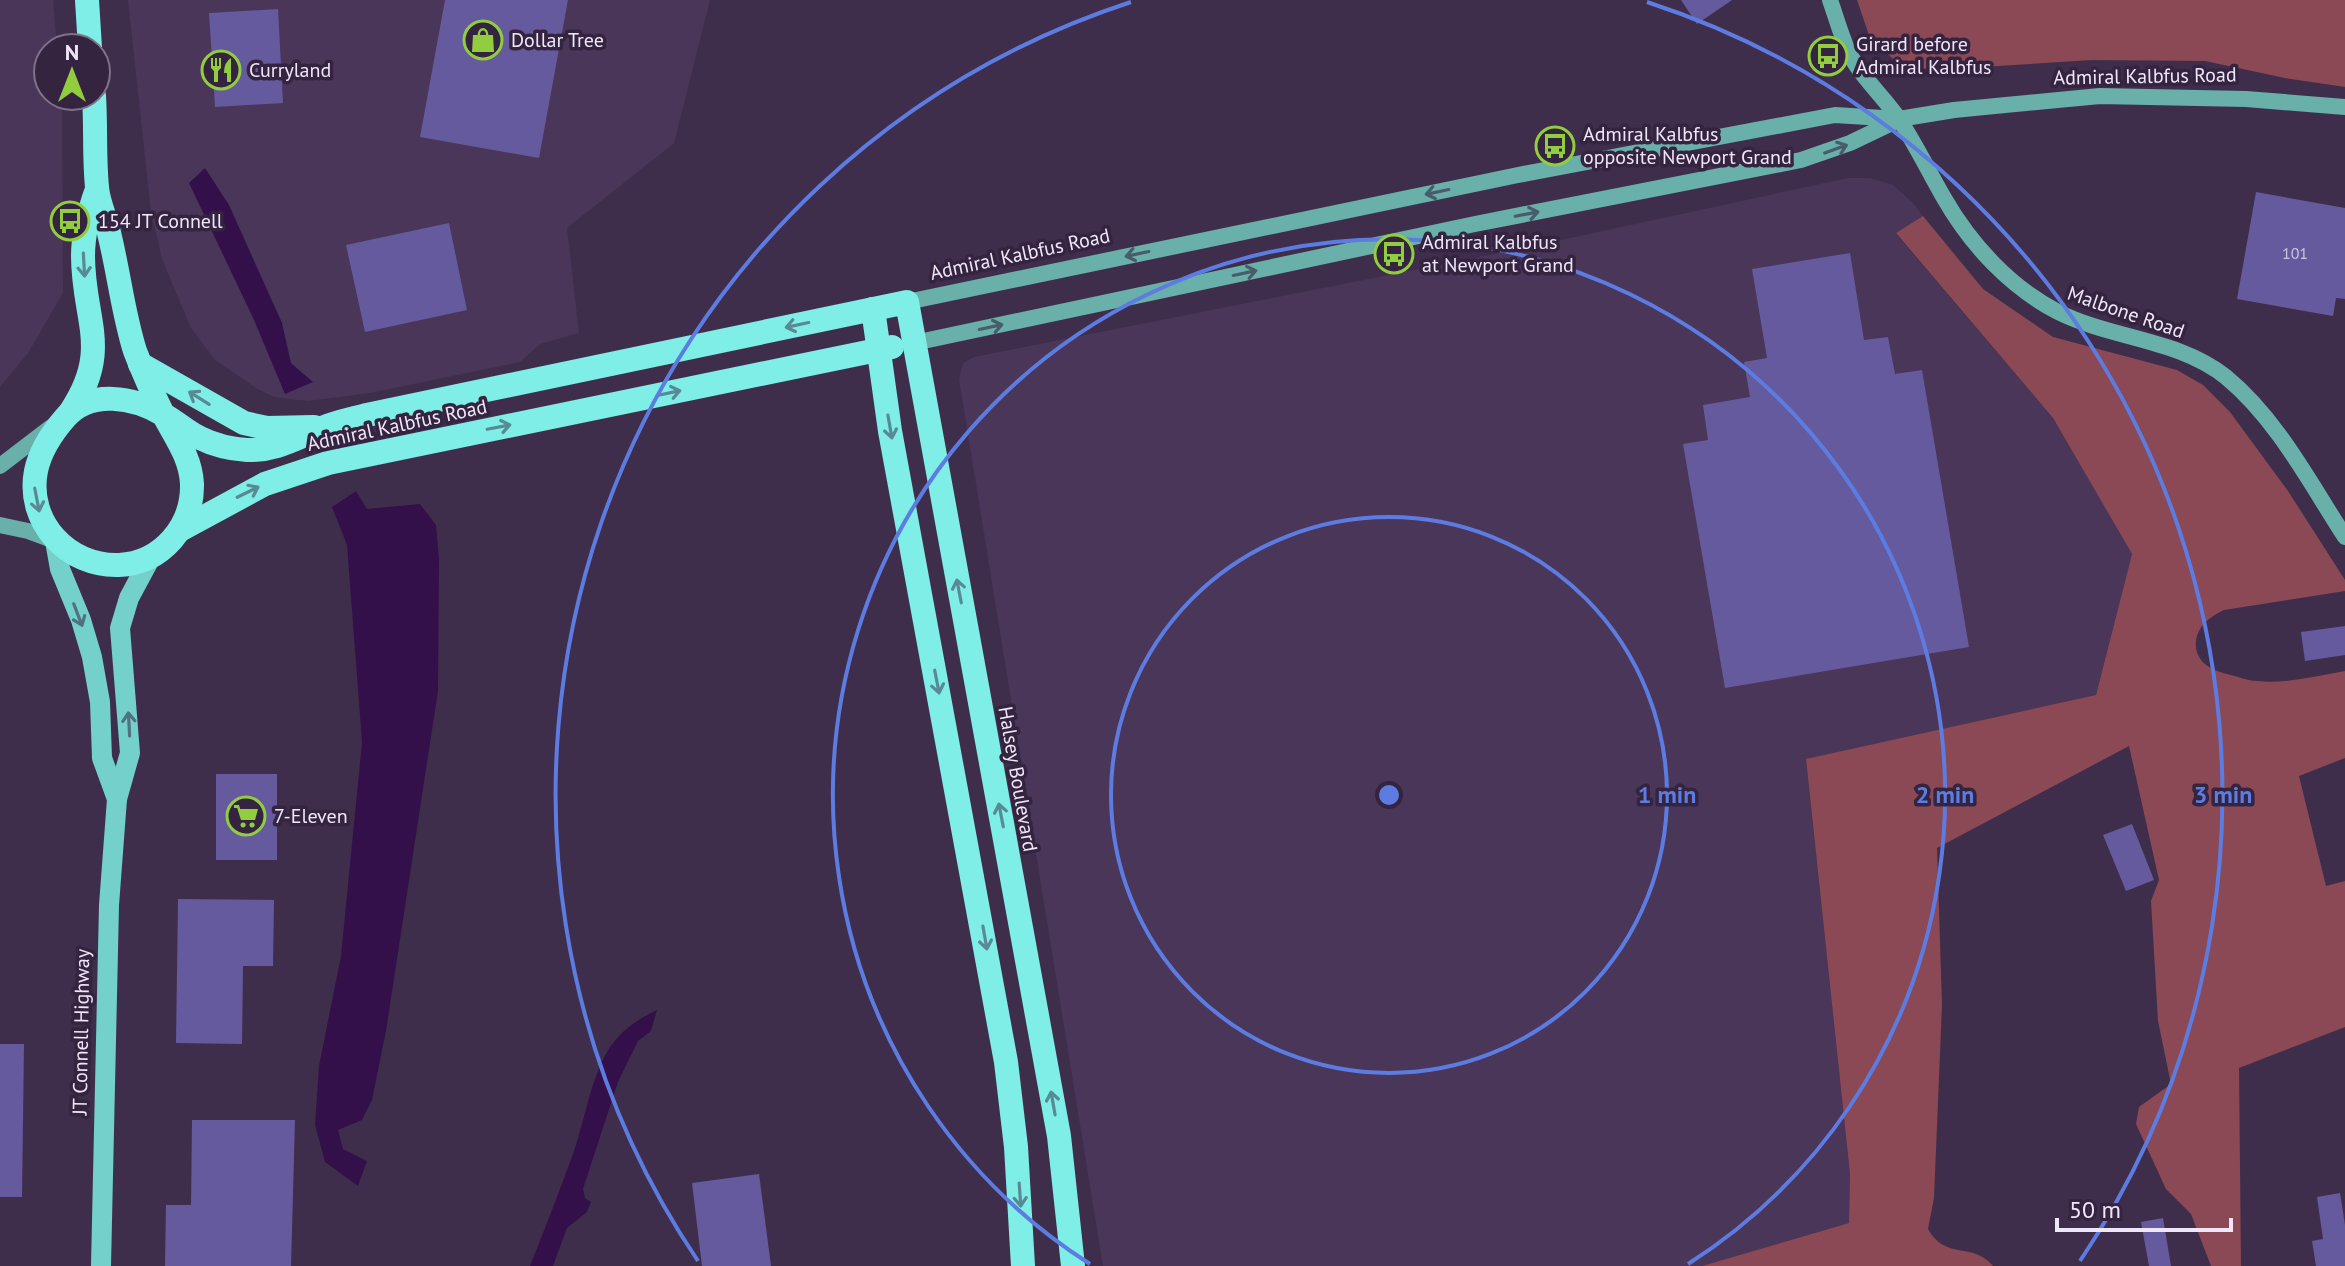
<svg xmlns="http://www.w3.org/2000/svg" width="2345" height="1266" font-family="'PT Sans',sans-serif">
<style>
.built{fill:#4a3659}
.green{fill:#8a4954}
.water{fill:#34104a}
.building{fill:#655a9d}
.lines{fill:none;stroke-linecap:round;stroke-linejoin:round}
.secondary{stroke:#69afaa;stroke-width:16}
.primary{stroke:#74d0ca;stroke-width:20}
.highway{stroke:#7eeee7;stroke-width:24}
.oneway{stroke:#495c6a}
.oneway2{stroke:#598994}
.oneway3{stroke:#51717e}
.ring{fill:none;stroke:#5c7ce2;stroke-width:4}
.labels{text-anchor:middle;stroke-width:7;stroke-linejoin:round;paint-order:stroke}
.number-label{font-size:16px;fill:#cdc3e2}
.poi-label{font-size:20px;fill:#f0e6f9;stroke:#342440;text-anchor:start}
.street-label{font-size:20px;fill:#f0e6f9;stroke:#342440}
.centre{fill:#5c7ce2;stroke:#342440;stroke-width:4}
.ring-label{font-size:24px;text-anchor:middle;font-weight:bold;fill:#5c7ce2;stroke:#342440;stroke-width:7;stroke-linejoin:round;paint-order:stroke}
</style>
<rect width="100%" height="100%" fill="#3f2e4b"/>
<!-- built -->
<g class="built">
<polygon points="0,0 53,0 57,48 48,48 48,96 61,96 62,102 63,293 28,353 0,387"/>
<polygon points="128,0 710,0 674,143 567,228 579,333 540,344 520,362 370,393 308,401 274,397 258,389 215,360 191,328 162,259 151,212"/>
<polygon points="1848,178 1870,178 1893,185 1912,202 1923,216 1896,234 2053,418 2132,554 2096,695 1806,760 1850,1174 1849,1223 1702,1266 1103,1266 959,379 963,363 974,357 1510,251"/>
</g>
<!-- green -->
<g class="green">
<polygon points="1857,0 2345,0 2345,87 2285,78 2205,61 2092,60 1934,70 1900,65 1870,38"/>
<path d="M 1923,216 L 1983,289 L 2053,337 L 2177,370 L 2203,385 L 2230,412 L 2288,491 L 2345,580 L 2345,591 L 2224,610 C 2211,616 2198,625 2196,641 C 2194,661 2210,670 2227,674 C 2237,676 2247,681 2257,681 C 2287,684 2316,676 2345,671 L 2345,758 L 2299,776 L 2326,886 L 2345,881 L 2345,1027 L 2239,1068 L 2241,1266 L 2211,1266 L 2191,1214 L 2166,1189 L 2136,1124 L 2139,1107 L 2171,1084 L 2158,1021 L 2151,901 L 2159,880 L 2129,746 L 1937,848 L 1942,1005 L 1934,1198 L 1928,1229 C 1946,1261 1972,1241 1993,1266 L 1702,1266 L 1849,1223 L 1850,1174 L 1806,759 L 2096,695 L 2132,554 L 2053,418 L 1896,233 Z"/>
</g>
<!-- water -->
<g class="water">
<polygon points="205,168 229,205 282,323 291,363 313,382 285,394 254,320 189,183"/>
<polygon points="356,491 367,509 420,504 436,525 439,559 438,691 386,1031 372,1100 362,1120 338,1130 343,1149 367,1161 358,1186 325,1162 315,1125 319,1066 341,956 362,742 347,545 332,507"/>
<path d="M 657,1010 L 651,1031 L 638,1041 L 618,1082 L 583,1189 L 585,1198 L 591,1202 L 587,1212 L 567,1228 L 553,1266 L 530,1266 C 545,1228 560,1190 574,1151 C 585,1119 590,1082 607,1052 C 618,1033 637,1019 657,1010 Z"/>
</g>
<!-- building -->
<g class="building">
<polygon points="445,0 568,0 539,158 420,137"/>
<polygon points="1681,0 1732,0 1697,24"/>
<polygon points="278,9 283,103 215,107 209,13"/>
<polygon points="2256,192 2345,208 2345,299 2336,298 2333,316 2237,299"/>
<polygon points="449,223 467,310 365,332 346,245"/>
<polygon points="1850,253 1864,340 1888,337 1895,374 1922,370 1969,647 1725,688 1683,444 1708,440 1703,405 1750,397 1744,362 1767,358 1752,269"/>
<polygon points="2345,626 2345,655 2305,661 2301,632"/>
<rect x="216" y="774" width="61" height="86"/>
<polygon points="2132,824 2154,880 2126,891 2103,835"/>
<polygon points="178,899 274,900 273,966 243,966 242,1044 176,1043"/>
<polygon points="0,1044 24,1044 22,1197 0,1197"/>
<polygon points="192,1120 295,1120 291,1266 165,1266 166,1205 191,1205"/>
<polygon points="759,1174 771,1266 702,1266 692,1183"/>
<polygon points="2340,1193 2345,1225 2345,1266 2316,1266 2312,1241 2323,1239 2317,1197"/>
<polygon points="2163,1218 2171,1266 2149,1266 2141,1222"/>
</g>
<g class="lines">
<!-- secondary -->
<g class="secondary">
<path d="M 1830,0 C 1836,17 1841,35 1848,51 C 1860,76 1884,97 1899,119 C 1916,145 1929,172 1944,198 C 1971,245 2010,287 2058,312 C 2112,339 2179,339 2226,377 C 2277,419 2310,483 2345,537"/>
<polyline points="907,302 1518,175 1835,115 1899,119 1954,110 2100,96 2246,99 2345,107"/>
<polyline points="914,343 1475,224 1801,160 1850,143 1898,120"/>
<polyline points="0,466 51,427"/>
<polyline points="0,525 28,531 55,541"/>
</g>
<!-- primary -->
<g class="primary">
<polyline points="55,541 60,569 81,620 92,657 100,702 102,758 117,799"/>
<polyline points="101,1266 109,905 117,799 130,753 120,628 129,598 151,557"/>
</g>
<!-- highway -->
<g class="highway">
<polyline points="87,0 90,48"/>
<path d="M 94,96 C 96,126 94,157 97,187 C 98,202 106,218 109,233 C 119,273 123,313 135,351 C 143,372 152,392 162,412 C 174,435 191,457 192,484 C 193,526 162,563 119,565 C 68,567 26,522 36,471 C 40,451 52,433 65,418 C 90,389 134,397 164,415 C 177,422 187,432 200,438 C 214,445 231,449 247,450 C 278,451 299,436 327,426 C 340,421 354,418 367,415 L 907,302 L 1059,1136 L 1073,1266"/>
<polyline points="873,309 890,431 1006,1062 1016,1147 1023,1266"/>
<polyline points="140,364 244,423 267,428 314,427"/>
<path d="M 71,411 C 112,349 83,320 83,256 C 83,232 89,211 97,189"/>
<polyline points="180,530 265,484 328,463 892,347"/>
</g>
</g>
<!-- one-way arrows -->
<defs><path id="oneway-shaft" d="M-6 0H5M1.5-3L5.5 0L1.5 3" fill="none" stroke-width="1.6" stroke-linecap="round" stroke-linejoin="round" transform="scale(2)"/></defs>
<g class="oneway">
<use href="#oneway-shaft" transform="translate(1836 149) rotate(-20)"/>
<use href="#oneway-shaft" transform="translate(1437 192) rotate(168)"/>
<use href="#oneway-shaft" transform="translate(1527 214) rotate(-11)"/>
<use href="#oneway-shaft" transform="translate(1137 254) rotate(168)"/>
<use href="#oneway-shaft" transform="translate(1245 273) rotate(-12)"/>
<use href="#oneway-shaft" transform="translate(991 327) rotate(-12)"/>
</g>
<g class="oneway2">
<use href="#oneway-shaft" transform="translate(84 265) rotate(87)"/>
<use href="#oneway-shaft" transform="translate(797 325) rotate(168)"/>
<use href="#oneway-shaft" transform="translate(669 393) rotate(-12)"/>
<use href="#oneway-shaft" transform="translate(199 398) rotate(-148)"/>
<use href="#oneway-shaft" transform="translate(499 427) rotate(-11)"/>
<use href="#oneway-shaft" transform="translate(890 427) rotate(80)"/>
<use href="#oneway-shaft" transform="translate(248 492) rotate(-26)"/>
<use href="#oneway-shaft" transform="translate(37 500) rotate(79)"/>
<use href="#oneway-shaft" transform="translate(959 591) rotate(-101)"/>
<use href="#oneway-shaft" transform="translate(937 682) rotate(79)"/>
<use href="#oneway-shaft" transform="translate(1001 815) rotate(-101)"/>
<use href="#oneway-shaft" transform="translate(985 938) rotate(80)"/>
<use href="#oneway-shaft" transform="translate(1053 1103) rotate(-100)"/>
<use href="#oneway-shaft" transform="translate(1020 1195) rotate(86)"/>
</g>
<g class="oneway3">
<use href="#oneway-shaft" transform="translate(78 615) rotate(69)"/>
<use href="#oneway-shaft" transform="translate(129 724) rotate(-93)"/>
</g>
<!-- distance rings -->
<g class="ring">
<circle cx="1389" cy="795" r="278"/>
<path d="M1090 1264A556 556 0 1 1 1688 1264"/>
<path d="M698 1261A834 834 0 0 1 1131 2M1647 2A834 834 0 0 1 2080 1261"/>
</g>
<!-- icons -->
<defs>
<g id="shop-ring" transform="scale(2)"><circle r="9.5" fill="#342440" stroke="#91cd3f" stroke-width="1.5"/><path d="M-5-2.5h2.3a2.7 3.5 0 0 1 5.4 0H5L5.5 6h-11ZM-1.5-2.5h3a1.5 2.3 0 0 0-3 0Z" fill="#91cd3f"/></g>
<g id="bus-ring" transform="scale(2)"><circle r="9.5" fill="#342440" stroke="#91cd3f" stroke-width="1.5"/><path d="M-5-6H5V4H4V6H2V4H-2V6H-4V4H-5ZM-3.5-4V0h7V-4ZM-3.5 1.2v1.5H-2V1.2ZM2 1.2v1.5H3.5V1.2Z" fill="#91cd3f"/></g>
<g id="restaurant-ring" transform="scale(2)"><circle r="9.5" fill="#342440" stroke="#91cd3f" stroke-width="1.5"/><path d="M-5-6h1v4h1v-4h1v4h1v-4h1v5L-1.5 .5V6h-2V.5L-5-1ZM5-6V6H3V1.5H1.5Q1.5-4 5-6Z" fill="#91cd3f"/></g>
<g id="supermarket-ring" transform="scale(2)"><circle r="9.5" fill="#342440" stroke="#91cd3f" stroke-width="1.5"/><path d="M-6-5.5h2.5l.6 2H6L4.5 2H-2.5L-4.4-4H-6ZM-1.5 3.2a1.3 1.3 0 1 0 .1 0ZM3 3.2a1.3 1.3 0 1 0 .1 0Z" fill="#91cd3f"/></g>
</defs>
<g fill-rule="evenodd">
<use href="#shop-ring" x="483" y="40"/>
<use href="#bus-ring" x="1828" y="56"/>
<use href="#restaurant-ring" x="221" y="70"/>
<use href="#bus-ring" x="1555" y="146"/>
<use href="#bus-ring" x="70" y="221"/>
<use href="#bus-ring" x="1394" y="254"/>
<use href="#supermarket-ring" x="246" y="816"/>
</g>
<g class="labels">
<!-- number labels -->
<g class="number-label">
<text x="2295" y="259">101</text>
</g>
<!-- poi labels -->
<g class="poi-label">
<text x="511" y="47">Dollar Tree</text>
<text x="1856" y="51">Girard before<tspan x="1856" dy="23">Admiral Kalbfus</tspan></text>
<text x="249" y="77">Curryland</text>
<text x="1583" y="141">Admiral Kalbfus<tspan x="1583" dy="23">opposite Newport Grand</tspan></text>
<text x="98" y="228">154 JT Connell</text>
<text x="1422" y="249">Admiral Kalbfus<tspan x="1422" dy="23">at Newport Grand</tspan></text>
<text x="274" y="823">7-Eleven</text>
</g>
<!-- street labels -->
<g class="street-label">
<text transform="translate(2145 76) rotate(-1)" y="7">Admiral Kalbfus Road</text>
<text transform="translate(1020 254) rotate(-12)" y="7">Admiral Kalbfus Road</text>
<text transform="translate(2126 312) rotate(19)" y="7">Malbone Road</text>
<text transform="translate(397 425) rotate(-12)" y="7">Admiral Kalbfus Road</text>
<text transform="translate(1018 779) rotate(80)" y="7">Halsey Boulevard</text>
<text transform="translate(81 1032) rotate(-89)" y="7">JT Connell Highway</text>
</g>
</g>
<circle cx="1389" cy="795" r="12" class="centre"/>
<g class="ring-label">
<text x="1667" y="803">1 min</text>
<text x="1945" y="803">2 min</text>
<text x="2223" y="803">3 min</text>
</g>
<!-- north arrow -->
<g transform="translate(72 72)"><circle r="38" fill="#342440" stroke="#7f728a" stroke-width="2"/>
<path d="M0-6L14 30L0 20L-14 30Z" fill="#91cd3f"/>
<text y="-12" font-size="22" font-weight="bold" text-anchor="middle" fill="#f0e6f9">N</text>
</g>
<!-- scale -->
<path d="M2057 1218v12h174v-12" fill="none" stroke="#f0e6f9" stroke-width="4"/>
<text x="2069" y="1218" font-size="24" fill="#f0e6f9" stroke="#342440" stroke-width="6" paint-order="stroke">50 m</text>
</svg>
